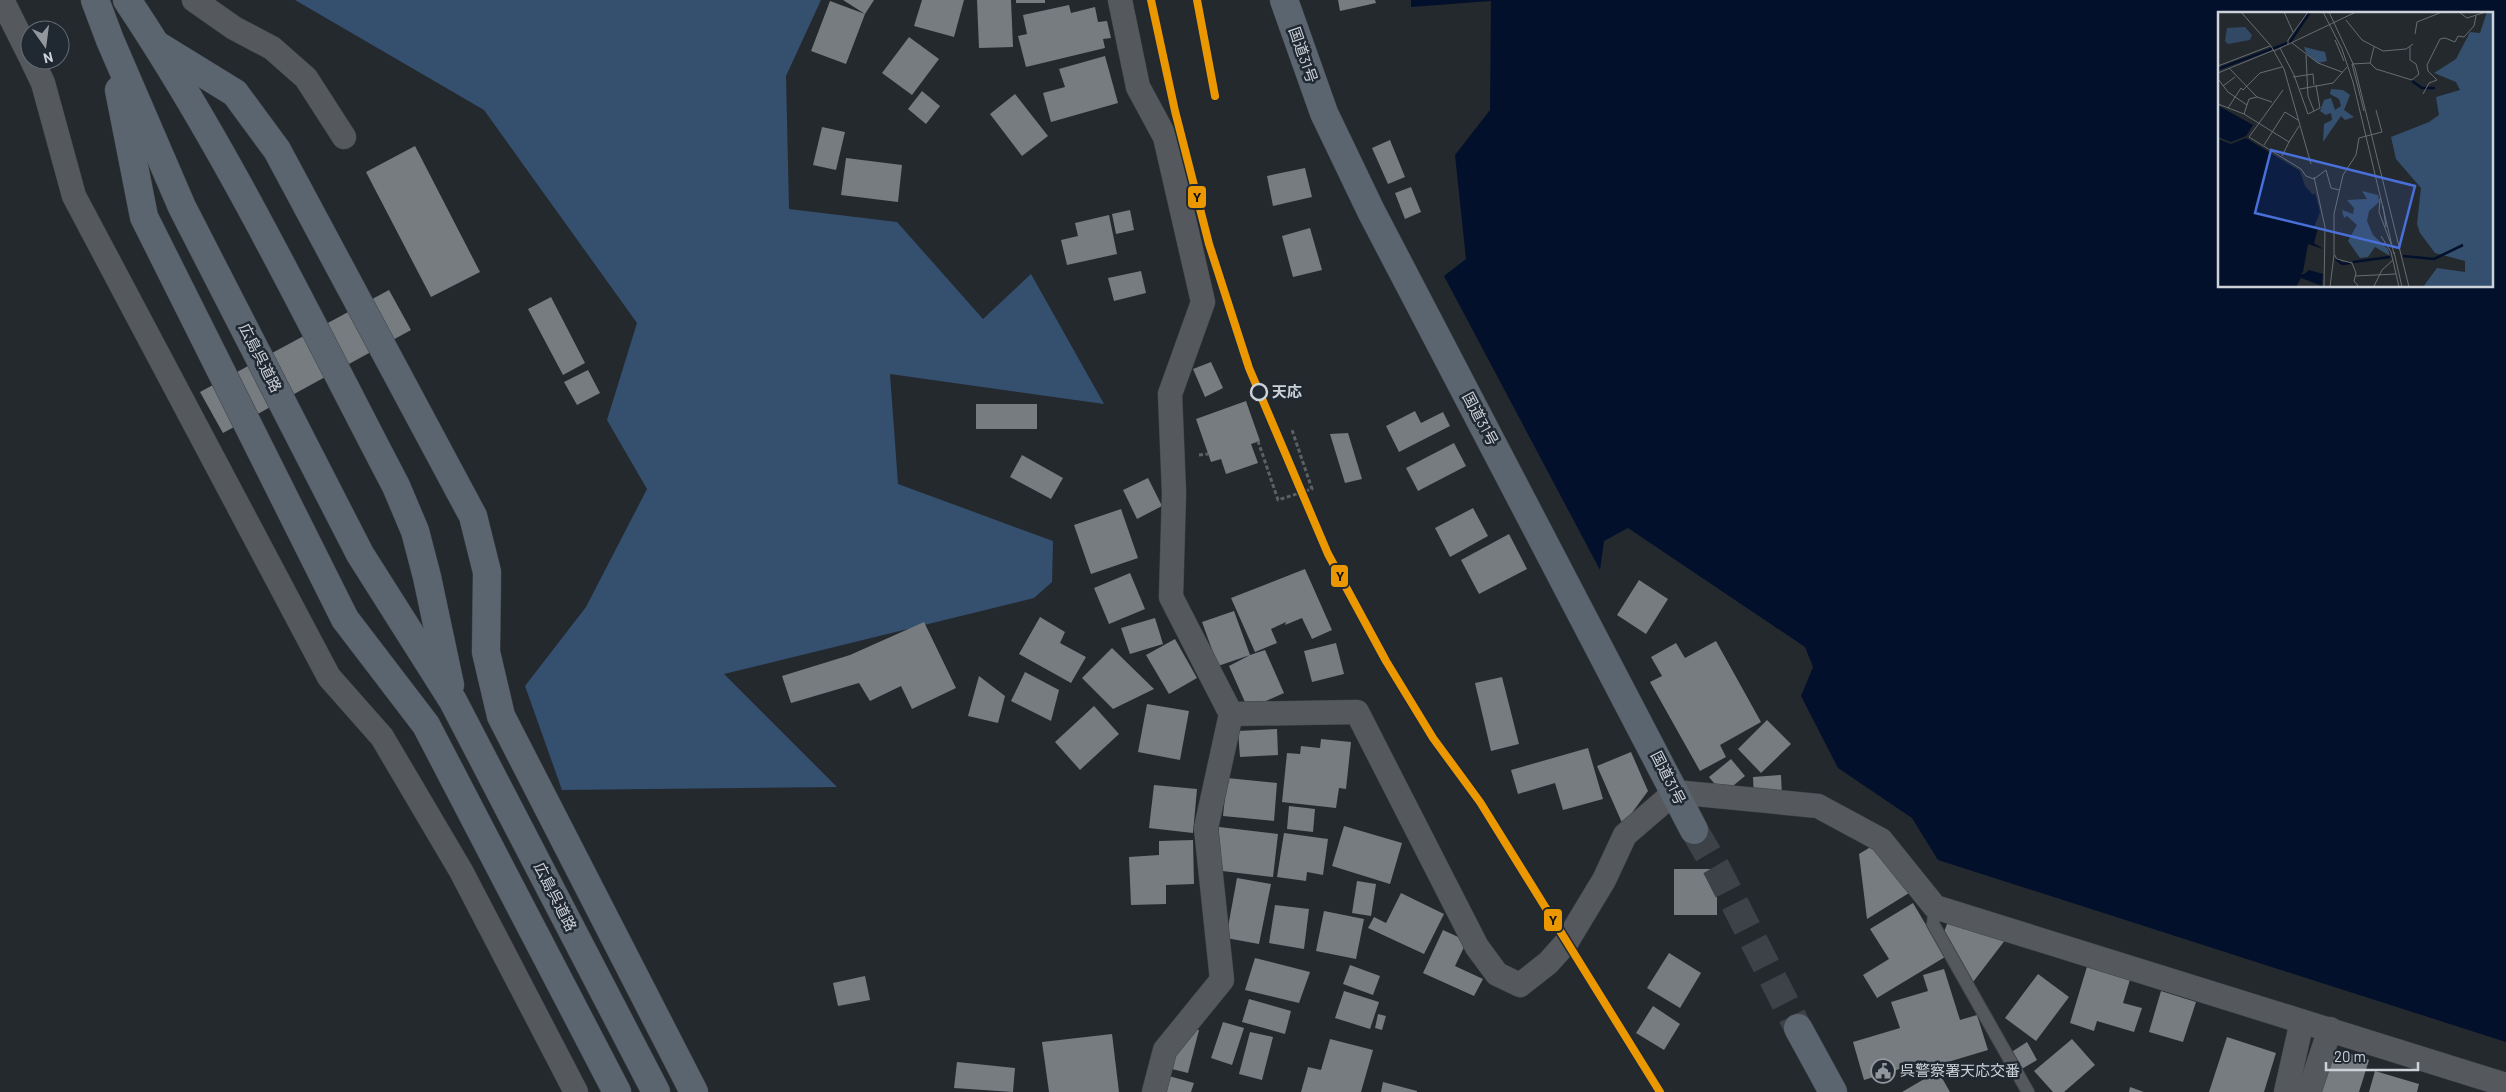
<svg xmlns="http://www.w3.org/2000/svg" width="2506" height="1092" font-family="Barlow,'Noto Sans JP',sans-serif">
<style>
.forest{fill:#354f6f}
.water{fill:#03102c;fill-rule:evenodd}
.building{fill:#777c80}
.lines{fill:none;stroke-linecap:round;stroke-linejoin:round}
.highway-tunnel{stroke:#3d4248;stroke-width:28;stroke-dasharray:28 14;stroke-linecap:butt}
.lane-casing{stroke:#404449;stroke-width:14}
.street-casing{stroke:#404449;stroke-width:25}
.highway-casing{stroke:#404449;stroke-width:29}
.path{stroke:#5e6164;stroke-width:3;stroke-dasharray:4 2.5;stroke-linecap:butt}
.lane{stroke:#55595d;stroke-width:12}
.street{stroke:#55595d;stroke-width:24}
.highway{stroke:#5b6570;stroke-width:28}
.rail-1-casing{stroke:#202832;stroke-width:11}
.rail-1{stroke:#eb9800;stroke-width:8}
.stop-dot{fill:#202832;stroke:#cdd2d9;stroke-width:2.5}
.labels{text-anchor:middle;stroke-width:5;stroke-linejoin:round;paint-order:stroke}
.street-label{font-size:15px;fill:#cdd2d9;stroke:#202832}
.stop-label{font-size:15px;font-weight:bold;fill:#cdd2d9;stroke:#202832;text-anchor:start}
.poi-label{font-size:15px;fill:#cdd2d9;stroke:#202832;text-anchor:start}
.inset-river{fill:none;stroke:#03102c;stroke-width:2.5}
.inset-road{fill:none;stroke:#686d72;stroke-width:1}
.view{fill:#496fd8;fill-opacity:0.15;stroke:#496fd8;stroke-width:2.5}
.inset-edge{fill:none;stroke:#cdd2d9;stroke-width:2.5}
.line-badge{stroke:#202832;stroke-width:2}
.pale-badge-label{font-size:14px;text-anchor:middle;font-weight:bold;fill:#111}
</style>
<rect width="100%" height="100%" fill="#24292e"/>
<!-- forest -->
<polygon class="forest" points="295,0 821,0 786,76 789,209 897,222 983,319 1031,274 1104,404 890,374 898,484 1053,541 1052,582 1034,598 724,674 837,787 562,790 525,686 586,607 647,489 607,420 637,323 484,110"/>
<!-- water -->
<path class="water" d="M 1411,0 L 2506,0 L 2506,1042 L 1938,860 L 1912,818 L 1838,768 L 1801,696 L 1813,667 L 1805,647 L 1628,528 L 1604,541 L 1600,570 L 1444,276 L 1466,259 L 1455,155 L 1490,110 L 1491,1 L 1411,7 ZM 2220,14 L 2492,14 L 2492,286 L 2220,286 Z"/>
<!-- building -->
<g class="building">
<polygon points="843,0 874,0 865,14 846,64 811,51 830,1 865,14"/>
<polygon points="922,0 964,0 954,37 914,26"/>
<polygon points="977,0 1011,0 1013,47 979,48"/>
<rect x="1016" y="0" width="29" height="3"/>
<polygon points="1338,0 1375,0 1376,3 1340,11"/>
<polygon points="1069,5 1071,13 1095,7 1098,22 1107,21 1111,38 1103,39 1105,48 1026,67 1018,36 1027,34 1023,15"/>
<polygon points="909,37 939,59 912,95 882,73"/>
<polygon points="1105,56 1118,103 1051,122 1043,93 1065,87 1059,69"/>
<polygon points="922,91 940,106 926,124 908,109"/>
<polygon points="1015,94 1048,136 1022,156 990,114"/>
<polygon points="822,127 845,132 836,170 813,165"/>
<polygon points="1390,140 1405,177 1388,184 1372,148"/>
<polygon points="415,146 480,272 431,297 366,172"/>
<polygon points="846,158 902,165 898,202 841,195"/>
<polygon points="1305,168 1312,197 1273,206 1267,176"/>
<polygon points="1411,187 1421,212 1405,219 1395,193"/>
<polygon points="1130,210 1134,230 1116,234 1112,214"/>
<polygon points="1109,215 1117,254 1067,265 1061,240 1078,236 1075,223"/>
<polygon points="1310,228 1322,270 1293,277 1282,236"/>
<polygon points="1141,271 1146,293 1114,301 1108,278"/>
<polygon points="389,290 411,330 223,433 200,392"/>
<polygon points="551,297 585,363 563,375 528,309"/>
<polygon points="1211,362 1223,388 1205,397 1193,369"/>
<polygon points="588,370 600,393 577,405 564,382"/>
<polygon points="1246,401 1260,441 1251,444 1258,463 1226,474 1221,459 1211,462 1196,419"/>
<rect x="976" y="404" width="61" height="25"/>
<polygon points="1415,411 1421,423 1443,412 1450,426 1399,452 1386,426"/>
<polygon points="1348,433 1362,479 1345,483 1330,434"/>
<polygon points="1454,443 1466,466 1418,491 1406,468"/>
<polygon points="1022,455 1063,478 1051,499 1010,477"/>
<polygon points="1148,478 1162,506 1137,519 1123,490"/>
<polygon points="1473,508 1488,536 1450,557 1435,528"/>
<polygon points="1121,509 1138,558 1091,574 1074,525"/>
<polygon points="1509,534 1527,569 1479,594 1461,560"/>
<polygon points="1305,569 1332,630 1312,639 1302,618 1285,625 1286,622 1271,629 1277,643 1255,652 1231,598"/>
<polygon points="1130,573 1145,609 1109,624 1094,588"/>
<polygon points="1639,580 1668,599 1646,634 1617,615"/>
<polygon points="1234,611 1250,655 1265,650 1284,693 1248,709 1229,666 1250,655 1218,666 1202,622"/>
<polygon points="1040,617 1065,632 1060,643 1086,657 1071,683 1019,654"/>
<polygon points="1155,618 1163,644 1130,654 1121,628"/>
<polygon points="924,622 956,688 912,709 901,686 870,701 859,683 791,703 782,676 850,655"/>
<polygon points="1175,639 1197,678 1169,694 1146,655"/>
<polygon points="1716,641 1761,722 1720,745 1726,757 1700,771 1650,682 1662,676 1651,657 1676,643 1685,658"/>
<polygon points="1336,643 1344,674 1312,682 1304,651"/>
<polygon points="1112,648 1154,689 1113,709 1082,678"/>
<polygon points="1025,672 1059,690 1051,721 1011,701"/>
<polygon points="979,676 1005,696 998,723 968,716"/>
<polygon points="1502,677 1519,744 1491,751 1475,683"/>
<polygon points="1147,704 1189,711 1180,760 1138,752"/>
<polygon points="1094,706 1119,734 1080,770 1055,742"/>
<polygon points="1767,720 1791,744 1761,773 1738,749"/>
<polygon points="1277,729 1278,755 1240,757 1238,731"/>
<polygon points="1321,739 1351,742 1346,789 1339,788 1336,808 1282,802 1287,753 1300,754 1301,746 1320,748"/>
<polygon points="1588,748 1603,799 1563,810 1555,783 1518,794 1511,770"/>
<polygon points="1631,752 1648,791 1623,825 1597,766"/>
<polygon points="1731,759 1745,776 1723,794 1709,777"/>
<polygon points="1781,775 1782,797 1754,799 1753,777"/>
<polygon points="1227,778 1277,783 1274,821 1223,816"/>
<polygon points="1154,785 1197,789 1193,833 1149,828"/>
<polygon points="1289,806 1315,809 1313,832 1287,829"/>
<polygon points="1344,826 1402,843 1390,884 1332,866"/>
<polygon points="1219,827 1278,834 1273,877 1214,870"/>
<polygon points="1284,833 1328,839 1323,875 1307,872 1306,881 1277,877"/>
<polygon points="1193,840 1194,884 1166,885 1166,904 1131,905 1129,857 1159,855 1159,841"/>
<polygon points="1879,842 1909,893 1867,919 1859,854"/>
<rect x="1674" y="869" width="43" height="46"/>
<polygon points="1237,878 1271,884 1259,944 1226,938"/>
<polygon points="1357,881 1376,884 1371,916 1352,913"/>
<polygon points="1401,893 1444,914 1424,954 1368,928 1374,917 1386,923"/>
<polygon points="1913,903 1945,957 1877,998 1863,975 1889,959 1870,929"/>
<polygon points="1275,905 1309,909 1304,949 1269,943"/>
<polygon points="1324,911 1364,919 1356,959 1316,951"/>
<polygon points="1951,914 2009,935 1970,986 1942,937"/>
<polygon points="1443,930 1467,941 1455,966 1483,979 1474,996 1423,973"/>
<polygon points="1669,953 1701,973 1680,1008 1647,988"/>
<polygon points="1255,958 1310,972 1299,1003 1245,990"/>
<polygon points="2089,960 2132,973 2123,1003 2142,1008 2134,1032 2097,1021 2094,1031 2070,1023"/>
<polygon points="1350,965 1380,976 1373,995 1343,984"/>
<polygon points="1944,969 1960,1020 1977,1015 1988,1050 1908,1074 1906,1067 1864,1080 1853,1042 1900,1028 1891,1002 1928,991 1923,975"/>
<polygon points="2038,974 2069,997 2036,1041 2005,1018"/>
<polygon points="865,976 870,1000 838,1006 833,983"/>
<polygon points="1344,991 1379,1002 1370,1029 1335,1018"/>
<polygon points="2161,991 2196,1002 2183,1042 2149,1032"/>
<polygon points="1249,999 1291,1011 1285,1034 1242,1022"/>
<polygon points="1653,1006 1680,1024 1664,1050 1636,1033"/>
<polygon points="1378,1014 1386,1016 1382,1030 1375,1028"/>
<polygon points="1223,1022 1244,1028 1232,1065 1211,1058"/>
<polygon points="1176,1024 1199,1030 1188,1073 1164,1067"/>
<polygon points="1250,1032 1273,1037 1262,1080 1239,1074"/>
<polygon points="1112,1034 1119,1092 1049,1092 1042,1042"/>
<polygon points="2227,1037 2276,1053 2264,1092 2209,1092"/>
<polygon points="1330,1039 1373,1050 1361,1092 1301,1092 1308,1067 1321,1070"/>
<polygon points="2072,1039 2095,1065 2064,1092 2053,1092 2034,1071"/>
<polygon points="2027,1042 2037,1060 2020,1070 2010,1053"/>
<polygon points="2332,1048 2369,1060 2359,1092 2319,1092"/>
<polygon points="957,1062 1015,1068 1013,1092 954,1088"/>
<polygon points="1938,1071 1950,1092 1902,1092"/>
<polygon points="2375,1071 2419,1084 2417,1092 2369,1092"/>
<polygon points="1169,1076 1194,1083 1191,1092 1164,1092"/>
<polygon points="1383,1082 1417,1091 1417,1092 1381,1092"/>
<polygon points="2130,1087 2144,1092 2129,1092"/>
</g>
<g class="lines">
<!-- highway-tunnel -->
<polyline class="highway-tunnel" points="1694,830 1717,869 1798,1028"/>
<!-- lane casing -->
<g class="lane-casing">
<polyline id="lane" points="1935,907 1933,924 2028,1092"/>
</g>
<!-- street casing -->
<g class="street-casing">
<g id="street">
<polyline points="2,0 30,56"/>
<polyline points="194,0 234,28 272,48 306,78 344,137"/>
<polyline points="1120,0 1138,87 1165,137 1203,302 1170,394 1174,493 1171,597 1231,714 1206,828 1222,980 1165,1050 1154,1092"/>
<polyline points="32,60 43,83 74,196 329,677 382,737 461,871 576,1092"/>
<polyline points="1231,714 1357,712 1477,947 1497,974 1520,985 1548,963 1566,943 1604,880 1625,835 1675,792 1818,806 1881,840 1935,907 2506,1085"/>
<polyline points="2286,1092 2300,1030"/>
<polyline points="2309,1092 2330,1029"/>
</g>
</g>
<!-- highway casing -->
<g class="highway-casing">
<g id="highway">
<polyline points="95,0 110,40 182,207 360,554 453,701 656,1092"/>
<path d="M 127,0 C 230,154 310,322 396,486 L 415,531 L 427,577 L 450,685"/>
<polyline points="1284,0 1324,113 1371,211 1694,830"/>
<polyline points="157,45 235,93 277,150 473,516 487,572 486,652 501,716 694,1092"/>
<polyline points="119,90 144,217 345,619 426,725 617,1092"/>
<polyline points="1798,1028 1833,1092"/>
</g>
</g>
<!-- path -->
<g class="path">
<polyline points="1258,441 1278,500 1312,489 1292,430"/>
<polyline points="1199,455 1208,454"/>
</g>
<!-- lane -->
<use href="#lane" class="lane"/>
<!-- street -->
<use href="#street" class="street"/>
<!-- highway -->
<use href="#highway" class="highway"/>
<!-- rail-1 casing -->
<g class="rail-1-casing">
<g id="rail-1">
<polyline points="1151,0 1175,111 1209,244 1249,368 1328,554 1386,661 1433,738 1480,802 1660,1092"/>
<polyline points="1197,0 1215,96"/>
</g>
</g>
<!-- rail-1 -->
<use href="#rail-1" class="rail-1"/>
</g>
<!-- icons -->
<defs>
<g id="civic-ring" transform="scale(1.25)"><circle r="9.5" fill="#202832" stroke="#92979d" stroke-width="1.5"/><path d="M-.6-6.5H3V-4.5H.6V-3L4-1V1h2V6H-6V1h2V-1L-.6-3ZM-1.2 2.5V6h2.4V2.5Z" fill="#92979d"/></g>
</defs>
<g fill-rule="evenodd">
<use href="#civic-ring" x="1883" y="1071"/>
</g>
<!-- markers -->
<circle class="stop-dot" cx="1259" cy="392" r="8"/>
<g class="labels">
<!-- street labels -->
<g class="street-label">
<text transform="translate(1303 55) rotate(71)" y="5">国道31号</text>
<text transform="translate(260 358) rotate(63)" y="5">広島呉道路</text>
<text transform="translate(1480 419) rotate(62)" y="5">国道31号</text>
<text transform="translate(1668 778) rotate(63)" y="5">国道31号</text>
<text transform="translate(555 897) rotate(63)" y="5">広島呉道路</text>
</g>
<!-- stop labels -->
<g class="stop-label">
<text x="1272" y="397">天応</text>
</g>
<!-- poi labels -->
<g class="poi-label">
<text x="1900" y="1076">呉警察署天応交番</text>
</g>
</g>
<!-- overview -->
<g transform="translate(2218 12)">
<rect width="275" height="275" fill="#24292e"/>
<path d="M 27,15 L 34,23 L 32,28 L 10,32 L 7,29 L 9,16 Z" fill="#324966"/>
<path d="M 269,0 L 275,0 L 275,275 L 205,275 L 219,256 L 247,260 L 247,249 L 217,241 L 202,221 L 199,212 L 203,176 L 178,147 L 173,125 L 211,110 L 221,103 L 218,85 L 242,78 L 238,70 L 216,61 L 238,47 L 252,20 L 262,21 ZM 86,35 L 107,40 L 109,49 L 100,51 L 88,41 ZM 113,77 L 125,78 L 132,83 L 126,98 L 136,105 L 127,108 L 123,104 L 105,130 L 106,112 L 114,108 L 113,101 L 108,103 L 102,99 L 106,88 L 113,86 L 117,98 L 123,94 L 121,87 L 112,82 ZM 144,179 L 160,183 L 161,190 L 151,199 L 149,209 L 155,223 L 170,237 L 172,244 L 157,235 L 150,245 L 142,246 L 130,229 L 139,213 L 129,204 L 126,206 L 124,198 L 135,202 L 136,196 L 129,188 L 149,187 Z" fill="#354f6f"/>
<path d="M 1,94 L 35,113 L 28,124 L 13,130 L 0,125 ZM 28,126 L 82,159 L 87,174 L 95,183 L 97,181 L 102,200 L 96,215 L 100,216 L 96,231 L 105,237 L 90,232 L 85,260 L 82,262 L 86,262 L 91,258 L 105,262 L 104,274 L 83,266 L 78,275 L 0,275 L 0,127 L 13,132 Z" fill="#03102c"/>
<path class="inset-river" d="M 72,30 L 92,0M 0,57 L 72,30M 194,69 L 204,76 L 217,76M 185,244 L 216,247 L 245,233M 118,247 L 124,252 L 132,251M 135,250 L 172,245"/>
<path class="inset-road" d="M 23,0 L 53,34 L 66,57 L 93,152M 66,0 L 75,20M 105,0 L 124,37 L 135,70 L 176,242M 111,0 L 137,56 L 191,275M 241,0 L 249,6 L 268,0M 128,8 L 144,28 L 165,39 L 188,37 L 195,32M 197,22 L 199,10 L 224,0M 117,28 L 126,49M 74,31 L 100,51 L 124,60M 70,33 L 70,28 L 90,0M 62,36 L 76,63 L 90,102 L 102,96 L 98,73M 56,39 L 138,0M 88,43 L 90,84 L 96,99M 152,51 L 156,35M 134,52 L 152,51 L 158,57 L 194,68 L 201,62 L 198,52 L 192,48 L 192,35M 134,52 L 146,99M 0,54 L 52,34M 11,56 L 39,85 L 54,90M 0,61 L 56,38M 75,65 L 95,62 L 96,73M 0,67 L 10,80 L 29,93M 5,74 L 17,65M 82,77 L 115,71 L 129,55M 65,78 L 31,125 L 83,157 L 88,164 L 96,167 L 108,158 L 113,176 L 121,178M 205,82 L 211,71 L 219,68 L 210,59 L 209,53 L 222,27 L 227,26 L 237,30 L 240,24 L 246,25 L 256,14 L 258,4M 0,92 L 26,102 L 71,130 L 64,144M 10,96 L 23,76 L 25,78 L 42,61 L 64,55M 26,102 L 31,87 L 39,85M 71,130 L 81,114M 46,133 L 67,100 L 80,108M 96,165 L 107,215 L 106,275M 162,186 L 161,200 L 173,232M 165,194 L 168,215M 163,224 L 173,240 L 181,275M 176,240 L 184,275M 137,264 L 178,262M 112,275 L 116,243M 141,275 L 136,269 L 138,261 L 134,251 L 119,247 L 116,242 L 116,202 L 125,163 L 138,143 L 141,126 L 164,120 L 158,98M 159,275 L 156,274 L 164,258 L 175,248"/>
<path class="view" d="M 53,138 L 197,174 L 181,236 L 37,201 Z"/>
<rect width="275" height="275" class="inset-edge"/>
</g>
<g class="line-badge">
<rect x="1187" y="185" width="20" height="24" rx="5" fill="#eb9800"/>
<rect x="1330" y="564" width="19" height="24" rx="5" fill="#eb9800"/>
<rect x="1543" y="908" width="20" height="24" rx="5" fill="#eb9800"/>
</g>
<g class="pale-badge-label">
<text x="1197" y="202">Y</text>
<text x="1340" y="581">Y</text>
<text x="1553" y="925">Y</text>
</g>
<!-- north arrow -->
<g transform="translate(45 45) rotate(166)"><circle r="24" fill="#202832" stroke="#656c75"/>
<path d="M0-4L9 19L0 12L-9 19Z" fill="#92979d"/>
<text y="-8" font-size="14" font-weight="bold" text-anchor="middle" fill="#cdd2d9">N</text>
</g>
<!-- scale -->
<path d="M2326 1062v8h92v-8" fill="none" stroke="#cdd2d9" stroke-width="2.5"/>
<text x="2334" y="1062" font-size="15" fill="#cdd2d9" stroke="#202832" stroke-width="4" paint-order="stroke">20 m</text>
</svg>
